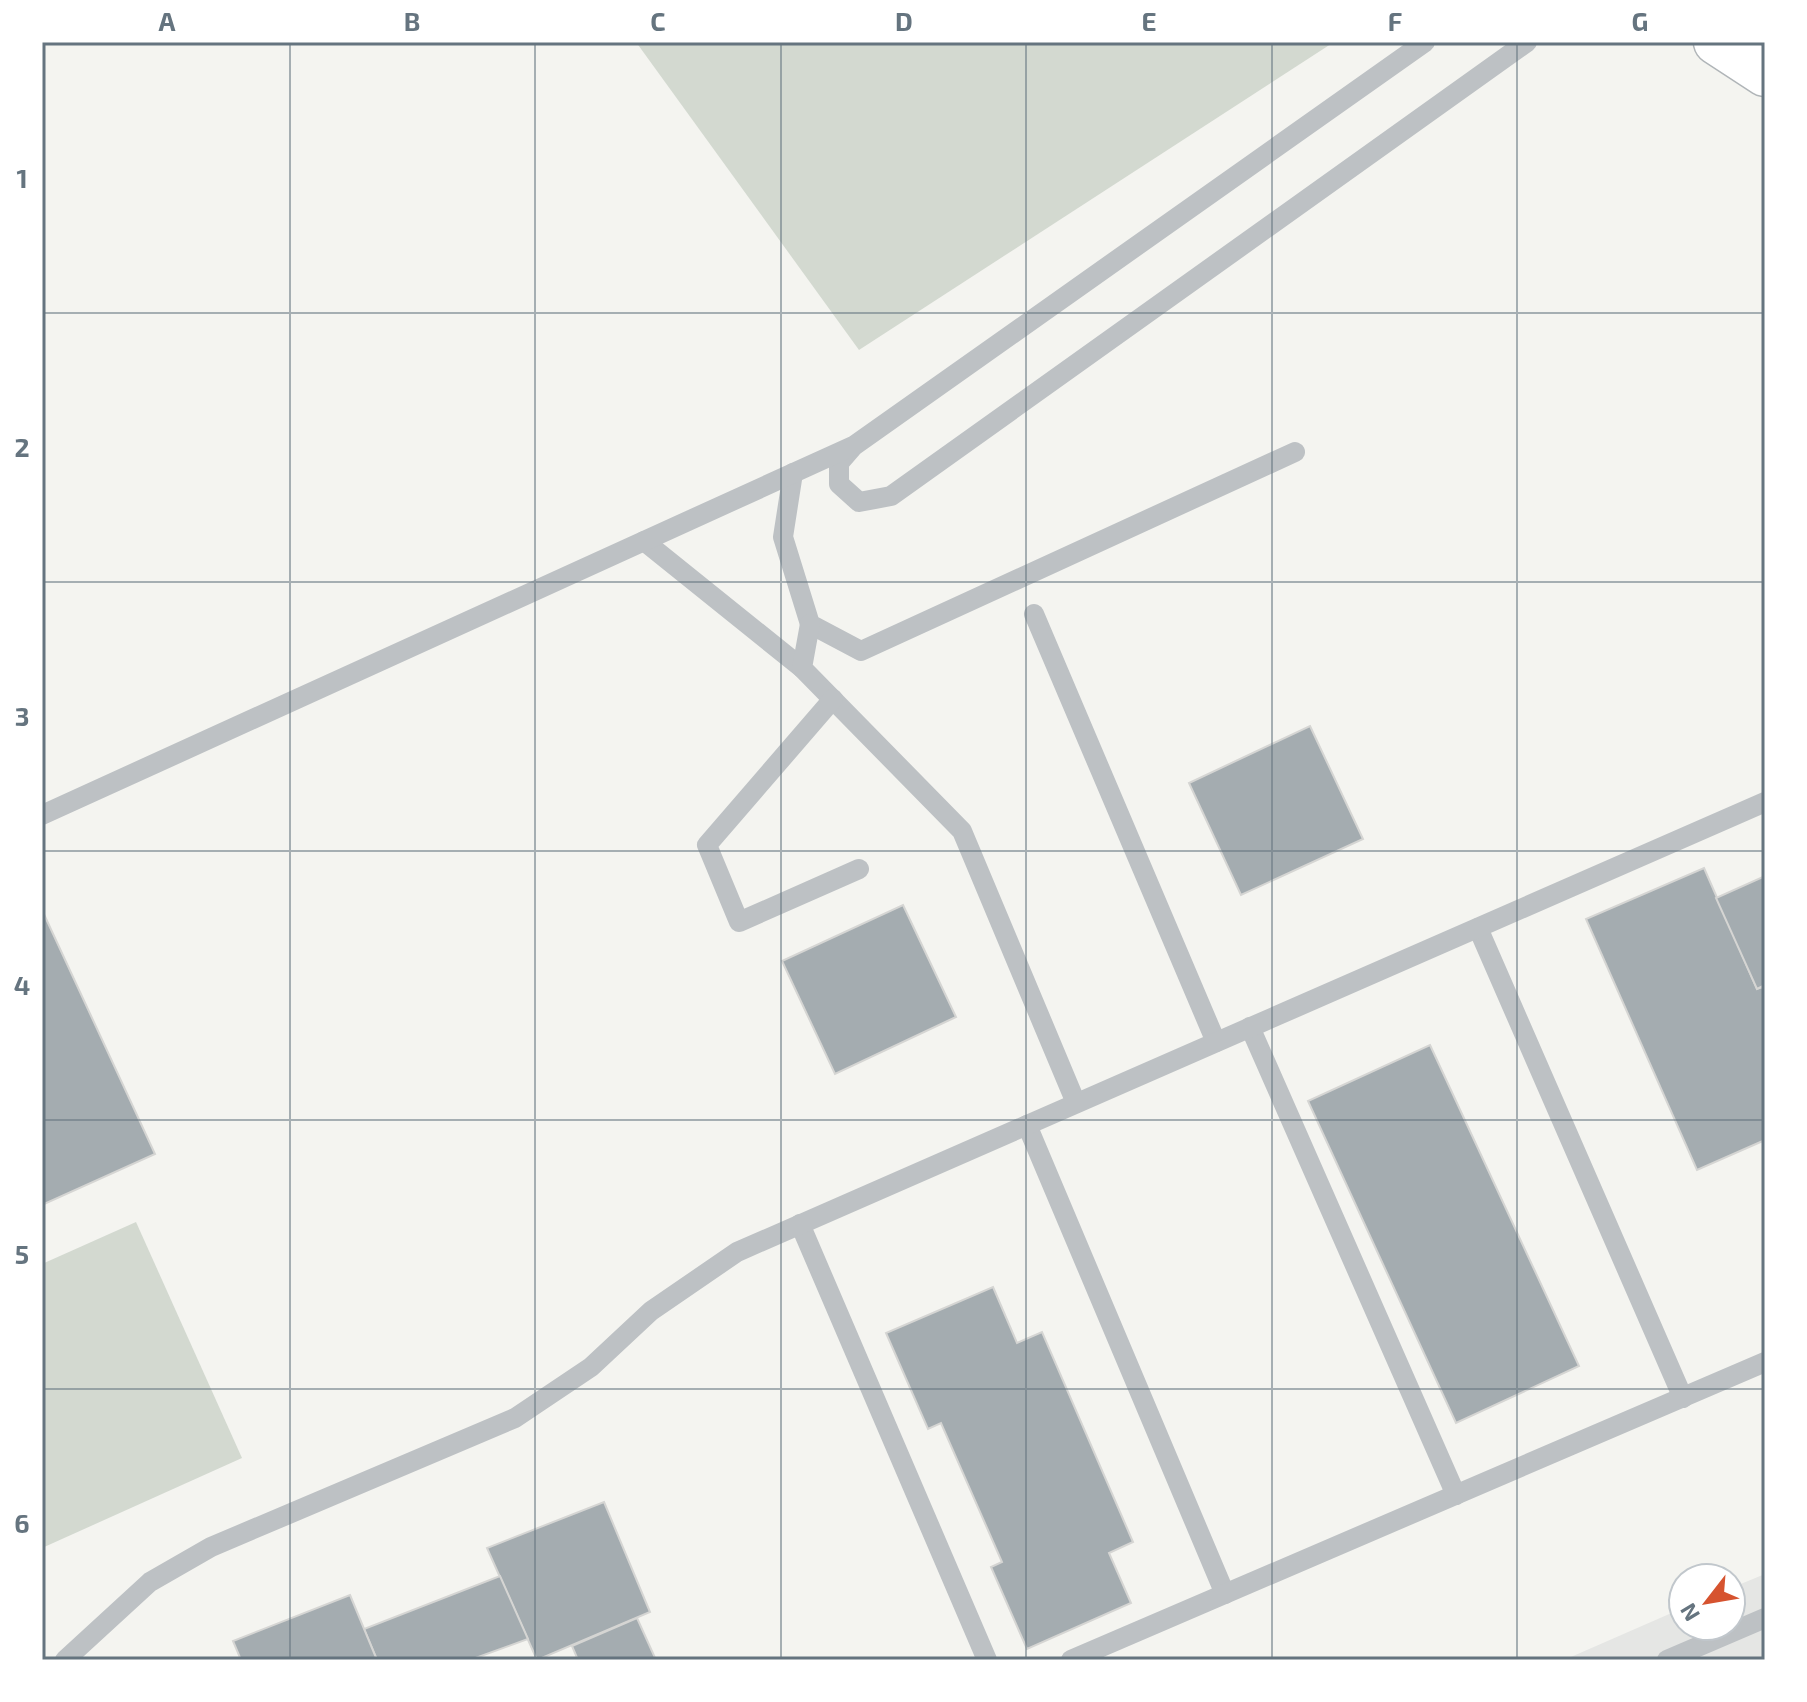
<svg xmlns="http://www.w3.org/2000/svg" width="1807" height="1702" font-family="'Exo 2',sans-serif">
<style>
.built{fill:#e5e6e4}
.green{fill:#d3d9d0}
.building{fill:#a4acb0;stroke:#d5d5d3;stroke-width:2}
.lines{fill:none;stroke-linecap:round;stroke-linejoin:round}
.secondary-casing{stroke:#b0b5b8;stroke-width:47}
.service{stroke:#bdc1c4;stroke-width:20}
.secondary{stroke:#fff;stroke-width:44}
.grid{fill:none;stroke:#65747f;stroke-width:2;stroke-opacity:0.55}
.neatline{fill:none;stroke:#65747f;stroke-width:3}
.grid-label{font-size:26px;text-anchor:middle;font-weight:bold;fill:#65747f}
</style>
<rect width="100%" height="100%" fill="#f4f4f0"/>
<!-- built -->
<polygon class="built" points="1765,1574 1765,1660 1564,1660 1683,1608 1683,1626 1731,1626 1731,1588"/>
<!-- green -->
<g class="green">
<polygon points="636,42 1334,42 859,350"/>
<polygon points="136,1222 242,1458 42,1548 42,1264"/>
</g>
<!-- building -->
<g class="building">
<polygon points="1310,726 1363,839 1241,895 1189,783"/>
<polygon points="1704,868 1757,989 1762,987 1765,993 1765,1140 1697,1170 1586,919"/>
<polygon points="1765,876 1765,985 1757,989 1716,898"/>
<polygon points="903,905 956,1017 835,1074 782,961"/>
<polygon points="42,910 155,1154 42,1205"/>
<polygon points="1430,1045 1579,1366 1456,1423 1308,1101"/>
<polygon points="993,1287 1017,1343 1042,1332 1133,1542 1109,1553 1131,1603 1027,1649 991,1567 1002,1562 941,1423 928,1429 886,1333"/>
<polygon points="604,1502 650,1612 537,1660 487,1548"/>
<polygon points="500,1576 528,1639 470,1660 377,1660 364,1629"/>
<polygon points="350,1595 377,1660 241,1660 233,1641"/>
<polygon points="637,1618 656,1660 578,1660 572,1646"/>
</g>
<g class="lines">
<!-- secondary casing -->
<g class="secondary-casing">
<polyline id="secondary" points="1716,42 1765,74"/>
</g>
<!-- service -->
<g class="service">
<polyline points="852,448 839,463 839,484 859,502 891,496 1527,42"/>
<polyline points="793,473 783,537 810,624 861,651 1295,452"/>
<polyline points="644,541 802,668"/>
<polyline points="1034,614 1216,1042"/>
<polyline points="810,624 802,668 962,831 1076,1103"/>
<polyline points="833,699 707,845 739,922 859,869"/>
<polyline points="42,815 855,445 1425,42"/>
<polyline points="1478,928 1683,1398"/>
<polyline points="1250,1027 1456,1495"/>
<polyline points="1027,1125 1225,1594"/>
<polyline points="800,1224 987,1660"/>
<polyline points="65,1660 150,1582 211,1547 515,1418 591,1367 651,1311 737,1252 1765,802"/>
<polyline points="1071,1660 1765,1362"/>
<polyline points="1667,1660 1765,1618"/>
</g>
<!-- secondary -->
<use href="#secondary" class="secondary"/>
</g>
<!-- grid -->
<path class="grid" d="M 290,42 L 290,1660M 535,42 L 535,1660M 781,42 L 781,1660M 1026,42 L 1026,1660M 1272,42 L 1272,1660M 1517,42 L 1517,1660M 42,313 L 1765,313M 42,582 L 1765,582M 42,851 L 1765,851M 42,1120 L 1765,1120M 42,1389 L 1765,1389"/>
<!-- border -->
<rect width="1807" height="1702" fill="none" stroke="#ffffff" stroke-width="88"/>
<!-- north arrow -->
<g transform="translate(1707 1602) rotate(239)"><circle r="38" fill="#ffffff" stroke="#c1c7cc" stroke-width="2"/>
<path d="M0-6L14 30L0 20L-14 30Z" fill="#d6532f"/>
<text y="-12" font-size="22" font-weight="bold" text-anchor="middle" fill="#65747f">N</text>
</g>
<rect x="44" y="44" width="1719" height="1614" class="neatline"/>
<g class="grid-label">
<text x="167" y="31">A</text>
<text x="412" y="31">B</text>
<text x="658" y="31">C</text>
<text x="904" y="31">D</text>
<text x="1149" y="31">E</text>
<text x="1395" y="31">F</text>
<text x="1640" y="31">G</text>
<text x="22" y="188">1</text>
<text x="22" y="457">2</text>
<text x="22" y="726">3</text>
<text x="22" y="995">4</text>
<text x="22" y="1264">5</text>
<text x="22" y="1533">6</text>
</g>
</svg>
